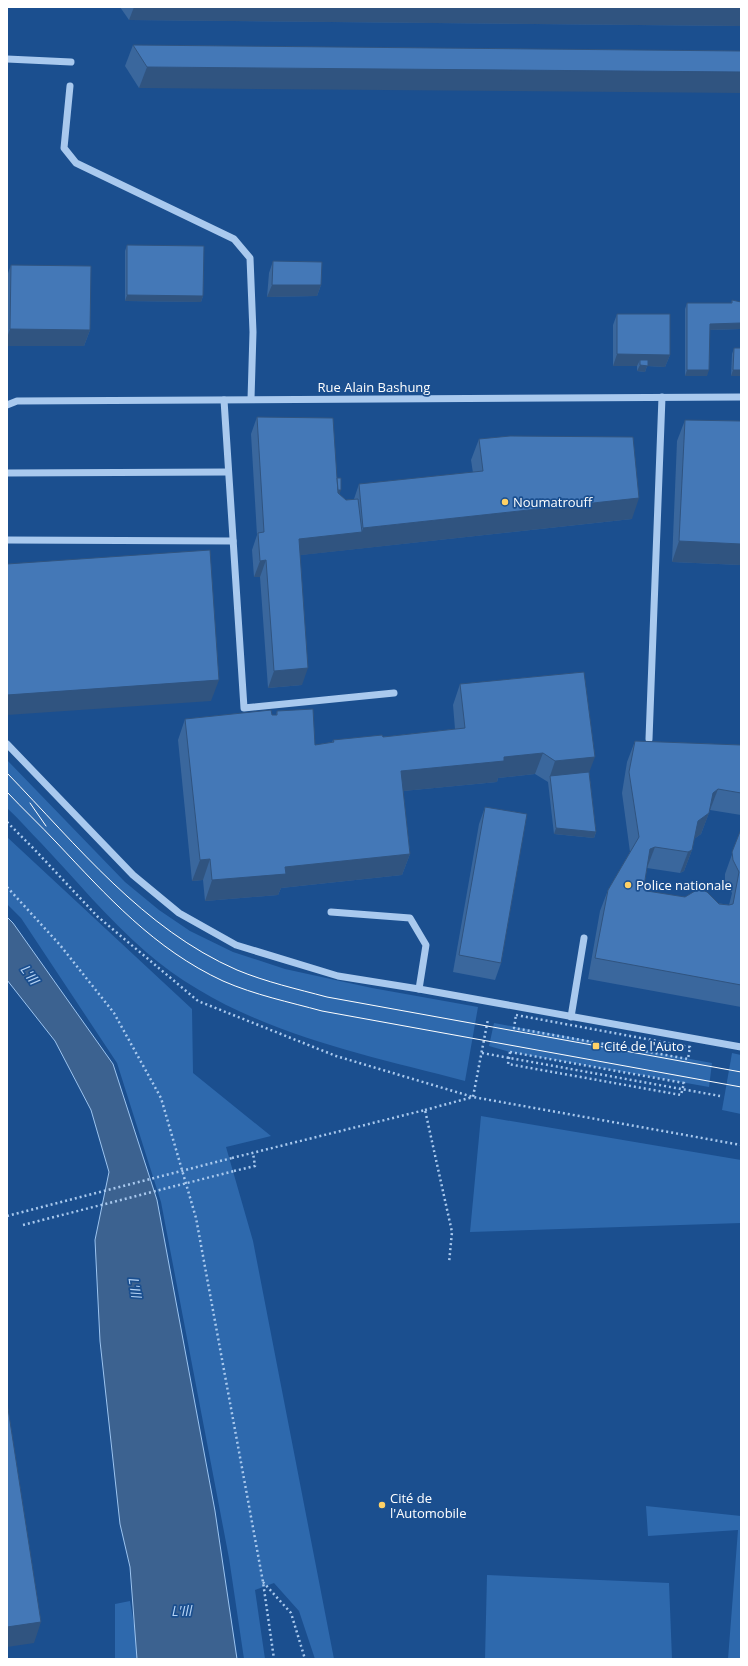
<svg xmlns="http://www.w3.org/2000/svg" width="748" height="1666" font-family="'Open Sans',sans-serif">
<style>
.green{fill:#2e69ad}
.water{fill:#3c6290;stroke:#9cc4f0}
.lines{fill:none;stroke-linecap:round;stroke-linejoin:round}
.path{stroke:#a9c9ee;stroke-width:2.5;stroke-dasharray:2 3;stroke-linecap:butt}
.minor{stroke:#a9c9ee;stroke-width:7}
.tram{stroke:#fff;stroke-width:1}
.path-bridge{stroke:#a9c9ee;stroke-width:2.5;stroke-dasharray:2 3;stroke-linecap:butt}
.wall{fill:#3a679d}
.shaded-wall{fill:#305480}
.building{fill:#4478b7;stroke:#305480}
.poi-dot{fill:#ffd166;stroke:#1b4f8f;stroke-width:1.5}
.labels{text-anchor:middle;stroke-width:3.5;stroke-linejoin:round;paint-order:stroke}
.street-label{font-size:13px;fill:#fff;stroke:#1b4f8f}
.poi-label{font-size:13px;fill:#fff;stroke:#1b4f8f;text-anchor:start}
.water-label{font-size:14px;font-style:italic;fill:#b5d3f5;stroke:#1b4f8f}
</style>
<rect width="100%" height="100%" fill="#1b4f8f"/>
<!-- green -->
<g class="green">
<path d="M 7,760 L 125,882 L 159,910 L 190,931 L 233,952 L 285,969 L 372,988 L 478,1007 L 465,1081 C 354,1052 235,1029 146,952 C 108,919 75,879 41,843 C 30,832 19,819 7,808 Z"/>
<polygon points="7,837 192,1009 193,1073 271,1136 226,1147 253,1241 334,1659 315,1659 299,1611 274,1583 255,1590 265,1659 244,1659 229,1558 161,1202 117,1063 21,918 7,904"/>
<polygon points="494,1023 712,1063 709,1087 510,1052 489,1046"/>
<polygon points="732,1053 741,1055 741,1114 722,1110"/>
<polygon points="481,1116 741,1160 741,1223 470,1232"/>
<polygon points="646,1506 741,1516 741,1659 728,1659 738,1530 648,1536"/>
<polygon points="487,1575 669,1583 672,1659 485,1659"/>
<polygon points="130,1601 140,1659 115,1659 115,1604"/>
</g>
<!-- water -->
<polygon class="water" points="7,917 13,923 113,1064 157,1200 215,1511 237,1659 137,1659 130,1567 120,1524 100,1341 95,1240 109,1172 91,1110 55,1041 7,980"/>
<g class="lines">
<!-- path -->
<g class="path">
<polyline points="7,822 35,850 97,916 198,1001 336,1056 473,1097 741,1145"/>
<polyline points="7,887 60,945 114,1013 161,1098 196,1218 263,1582 274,1659"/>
<polygon points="516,1015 690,1047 688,1059 514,1028"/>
<polygon points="510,1052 684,1083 681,1095 508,1064"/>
<polyline points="482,1053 720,1096"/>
<polyline points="425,1110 473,1097 488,1019"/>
<polyline points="232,1158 425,1110 452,1232 449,1263"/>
<polyline points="234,1171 255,1166 253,1153"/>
<polyline points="263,1582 291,1613 305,1659"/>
</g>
<!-- minor -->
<g class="minor">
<polyline points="7,59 71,62"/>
<polyline points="70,86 64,148 76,163 234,239 250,258 253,332 251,399"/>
<polyline points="224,400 244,708 394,693"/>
<polyline points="7,405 17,401 741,397"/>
<polyline points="7,473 228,472"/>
<polyline points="7,540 233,541"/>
<polyline points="649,739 662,397"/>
<polyline points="7,744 133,875 179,913 236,945 338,976 419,989 741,1047"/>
<polyline points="331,912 410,918 426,945 419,989"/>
<polyline points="571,1017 584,938"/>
</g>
<!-- tram -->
<g class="tram">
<path d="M 7,773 C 77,845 143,929 237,970 C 266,982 297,989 327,997 L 741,1072"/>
<path d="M 7,792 C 23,809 40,825 56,842 C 107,896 154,949 223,981 C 255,995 289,1002 322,1011 L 741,1087"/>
<polyline points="30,803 46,826"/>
</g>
<!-- path-bridge -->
<g class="path-bridge">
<polyline points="7,1216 232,1158"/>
<polyline points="23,1225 234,1171"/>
</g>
</g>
<!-- wall -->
<g class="wall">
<polygon points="120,7 741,7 741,26 129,20"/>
<polygon points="133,45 741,51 139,88 125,66"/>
<polygon points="127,245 203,296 201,302 125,301 125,251"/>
<polygon points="273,261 321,285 317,296 267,297 269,273"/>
<polygon points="11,265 90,330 84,346 7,346 7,276"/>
<polygon points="732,300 741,302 741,329 710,330 707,376 685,376 685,309 687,303 731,303"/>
<polygon points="617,314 670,355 665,367 647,366 645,372 637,371 637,366 613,366 613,325"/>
<polygon points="734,348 741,376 731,376 732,354"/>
<polygon points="257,417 337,478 340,495 346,500 354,499 359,484 473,473 471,460 479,439 632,519 300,555 302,685 268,688 260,577 254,577 252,550 257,535 251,434"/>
<polygon points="685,420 741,421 741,565 672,562 677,441"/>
<polygon points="460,684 589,772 596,832 594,838 554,834 548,782 535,774 498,778 497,782 403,791 410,854 402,875 281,888 278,895 205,901 203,880 192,881 178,740 185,719 276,715 277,711 315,745 332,742 333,740 383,737 455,729 453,705"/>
<polygon points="635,741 741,745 741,815 710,810 701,834 694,839 692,850 684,871 680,873 647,868 644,886 647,891 729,905 732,893 725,881 725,874 741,829 741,1007 588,979 600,911 608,890 630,852 622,793 627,762"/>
<polygon points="485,807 501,963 495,980 453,972 479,824"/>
</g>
<!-- shaded-wall -->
<g class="shaded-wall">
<polygon points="134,7 741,7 741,26 129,20"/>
<polygon points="147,67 741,72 741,93 139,88"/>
<polygon points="272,285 321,285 317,296 267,297"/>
<polygon points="127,295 203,296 201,302 125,301"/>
<polygon points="741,323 741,329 708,330 710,324"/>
<polygon points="10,329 90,330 84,346 7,346 7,338"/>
<polygon points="617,354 670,355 665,367 647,366 645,372 637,371 640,365 640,360 637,366 613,366"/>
<polygon points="687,370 709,370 707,376 685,376"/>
<polygon points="733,370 741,370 741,376 731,376"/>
<polygon points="341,490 339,496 333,491"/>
<polygon points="639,498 632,519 293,556 299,539 362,532 363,528"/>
<polygon points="679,541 741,544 741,565 672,562"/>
<polygon points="266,560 260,577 254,577 260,561"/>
<polygon points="308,668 302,685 268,688 274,671"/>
<polygon points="219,680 211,701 7,715 7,695"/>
<polygon points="543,753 535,774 498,778 497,782 393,792 401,771 504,757"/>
<polygon points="595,757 587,778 550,776 555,761"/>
<polygon points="718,789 710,810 706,814 713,793"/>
<polygon points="709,813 701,834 690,842 698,821"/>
<polygon points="556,828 596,832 594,838 554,834"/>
<polygon points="655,847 647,868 643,870 650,849"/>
<polygon points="692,850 684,871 680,873 688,852"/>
<polygon points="410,854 402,875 281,888 278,895 205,901 212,880 285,867"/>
<polygon points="210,859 203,880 192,881 200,860"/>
<polygon points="41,1622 34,1643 7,1647 7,1627"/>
</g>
<!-- building -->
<g class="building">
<polygon points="133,45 741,51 741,72 147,67"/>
<polygon points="127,245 204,246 203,296 127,295"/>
<polygon points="273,261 322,262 321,285 272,285"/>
<polygon points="11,265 91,266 90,330 10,329"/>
<polygon points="732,300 741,302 741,323 710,324 709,370 687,370 687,303 732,303"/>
<polygon points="617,314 670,314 670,355 617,354"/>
<polygon points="734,348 741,348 741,370 733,370"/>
<polygon points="640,360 648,360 648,366 640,365"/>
<polygon points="257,417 333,418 338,493 346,500 358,499 362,532 299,539 308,668 274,671 266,560 260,561 258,533 264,532"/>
<polygon points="685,420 741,421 741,544 679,541"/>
<polygon points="510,436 633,437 639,498 363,528 359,484 483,471 479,439"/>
<polygon points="337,478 341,478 341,490 338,490"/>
<polygon points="210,550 219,680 7,695 7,564"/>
<polygon points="584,672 595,757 555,761 543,753 504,757 504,761 401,771 410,854 285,867 286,874 212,880 210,859 200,860 185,719 271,710 272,715 277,715 277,711 313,709 315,745 334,742 333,740 382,735 383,737 465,728 460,684"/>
<polygon points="635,741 741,745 741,793 718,789 713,793 709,813 698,821 692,850 688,852 655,847 650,849 644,886 647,891 685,897 695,891 702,890 707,892 719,904 729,905 733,904 739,872 733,860 732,852 741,829 741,985 595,958 608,890 639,837 629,772"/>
<polygon points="589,772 596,832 556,828 550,776"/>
<polygon points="485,807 527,814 501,963 459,955"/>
<polygon points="7,1402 41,1622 7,1627"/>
</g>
<!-- markers -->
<g class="poi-dot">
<circle cx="505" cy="502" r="4"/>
<circle cx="628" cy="885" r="4"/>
<rect x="592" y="1042" width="8" height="8" rx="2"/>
<circle cx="382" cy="1505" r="4"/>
</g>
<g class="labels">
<!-- street labels -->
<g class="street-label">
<text x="374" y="392">Rue Alain Bashung</text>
</g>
<!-- poi labels -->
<g class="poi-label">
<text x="513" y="507">Noumatrouff</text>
<text x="636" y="890">Police nationale</text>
<text x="604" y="1051">Cité de l'Auto</text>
<text x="390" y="1503">Cité de<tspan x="390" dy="15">l'Automobile</tspan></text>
</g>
<!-- water labels -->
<g class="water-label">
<text transform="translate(30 975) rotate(55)" y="5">L'Ill</text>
<text transform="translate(135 1288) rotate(82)" y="5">L'Ill</text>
<text x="182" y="1616">L'Ill</text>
</g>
</g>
<!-- border -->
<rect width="748" height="1666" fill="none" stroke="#ffffff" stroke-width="16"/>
</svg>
